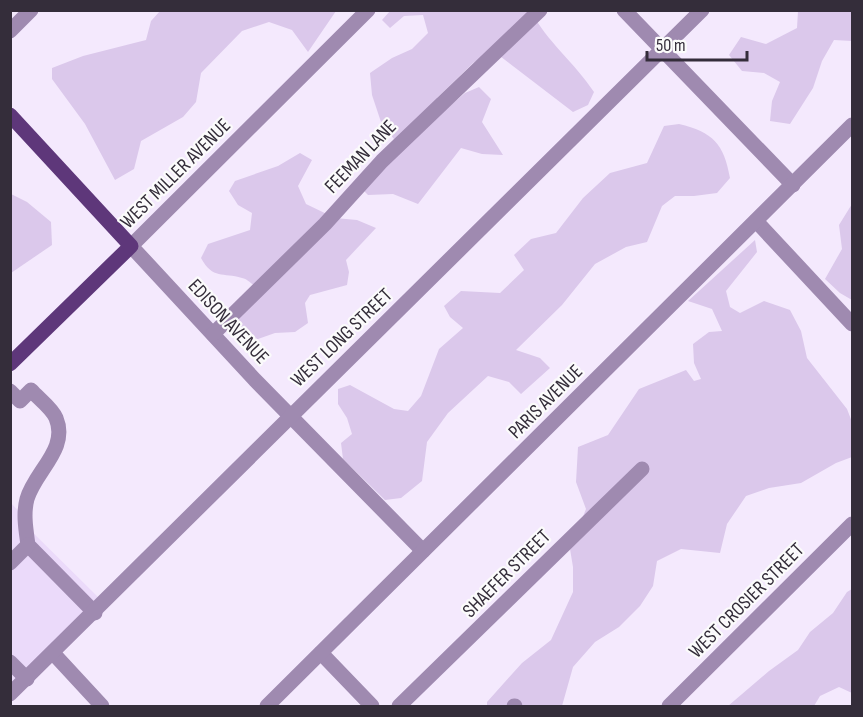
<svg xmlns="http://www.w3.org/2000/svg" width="863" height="717" font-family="'Sofia Sans Condensed',sans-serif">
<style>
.built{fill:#ebdafa}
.green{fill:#dbc8eb}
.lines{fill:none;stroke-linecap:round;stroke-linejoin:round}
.minor{stroke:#9f8ab0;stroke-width:15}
.major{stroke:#5e377a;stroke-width:15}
.labels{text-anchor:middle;stroke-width:4.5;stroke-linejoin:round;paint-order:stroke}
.street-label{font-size:20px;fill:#342d3a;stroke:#fbfbfb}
</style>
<rect width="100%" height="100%" fill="#f4e9fd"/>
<!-- built -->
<polygon class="built" points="11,503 22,515 21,521 104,603 11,694"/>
<!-- green -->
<g class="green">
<polygon points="160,11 336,11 308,52 292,30 269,22 242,31 201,73 196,102 183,117 141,141 134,169 115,180 85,124 52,79 52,68 83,56 146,40 151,21"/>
<path d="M 390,11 L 531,11 C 547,42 575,63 594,92 L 588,105 L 573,112 L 492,50 L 473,63 L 437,98 L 444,111 L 465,93 L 479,87 L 491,99 L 482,122 L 503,155 L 482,154 L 461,148 L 418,204 L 393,194 L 368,195 L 364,191 L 394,139 L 382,125 L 372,95 L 370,73 L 392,58 L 412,49 L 428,33 L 423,15 L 404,16 L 390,28 L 382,20 Z"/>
<polygon points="798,11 852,11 852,41 834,40 822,61 813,88 790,124 770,121 772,101 780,82 764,73 742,71 729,55 741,37 766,44 797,28"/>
<path d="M 679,124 C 713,132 724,144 730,178 L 717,193 L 694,196 L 675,196 L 662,206 L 647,242 L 626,247 L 595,264 L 562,305 L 516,350 L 540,358 L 550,368 L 521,394 L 509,382 L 488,376 L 448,413 L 427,442 L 422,481 L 401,498 L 385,500 L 343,459 L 341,443 L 352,434 L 347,418 L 338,404 L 338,389 L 350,385 L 394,409 L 408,411 L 421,396 L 439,349 L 463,328 L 450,317 L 444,306 L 461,291 L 500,293 L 524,270 L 514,255 L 531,239 L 556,233 L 583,198 L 610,173 L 647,163 L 664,126 Z"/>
<path d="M 300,153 L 312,160 L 298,186 L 306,204 L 335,218 L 357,220 L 376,228 L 346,260 L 349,272 L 347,285 L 310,295 L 305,303 L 308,323 L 295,332 L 275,333 L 258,339 L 241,338 L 229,328 L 258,289 C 254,286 248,279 242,278 C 223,272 213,280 201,258 L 208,244 L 250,230 L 252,213 L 238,205 L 229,191 L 235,181 L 278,166 Z"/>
<polygon points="11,194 27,202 51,222 52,245 11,273"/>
<polygon points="852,204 852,300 840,293 825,279 842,249 839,225"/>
<polygon points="755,240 757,252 726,291 730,307 740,313 764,301 790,310 801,331 807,358 847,409 852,422 852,457 836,463 801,483 769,488 746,496 727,524 720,553 681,549 657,561 653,586 640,606 619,627 595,642 573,667 562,706 487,706 487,702 522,663 551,640 573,592 573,567 570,549 586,509 576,482 578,447 608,435 639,389 686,370 694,381 701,379 694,363 693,344 709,332 722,331 712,309 688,301"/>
<polygon points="852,589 852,693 839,687 820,696 814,706 728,706 769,671 798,650 810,632 833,613 847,592"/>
</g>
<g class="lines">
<!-- minor -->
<g class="minor">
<polyline points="368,10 131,246 255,380 423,551"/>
<polyline points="624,10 793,185"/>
<polyline points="10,31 31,10"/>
<polyline points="756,221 852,324"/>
<polyline points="213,334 325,224 382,161 540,10"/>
<path d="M 10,391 L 20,401 L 31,390 C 38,398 52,408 56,418 C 69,449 35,471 27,499 C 23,514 26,530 28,545 L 95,613"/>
<polyline points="10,563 28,545"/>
<polyline points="53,653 102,706"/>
<polyline points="321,653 372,706"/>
<polyline points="10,662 27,679"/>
<polyline points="10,694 702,10"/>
<polyline points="267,706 852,125"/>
<polyline points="399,706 642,469"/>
<polyline points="514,706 515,706"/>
<polyline points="669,706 852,524"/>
</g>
<!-- major -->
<polyline class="major" points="10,115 131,246 10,364"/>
</g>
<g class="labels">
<!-- street labels -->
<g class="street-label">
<text transform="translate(360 156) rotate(-46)" y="7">FEEMAN LANE</text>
<text transform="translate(175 173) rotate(-45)" y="7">WEST MILLER AVENUE</text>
<text transform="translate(229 321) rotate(47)" y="7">EDISON AVENUE</text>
<text transform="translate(341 337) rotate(-44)" y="7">WEST LONG STREET</text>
<text transform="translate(545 401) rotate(-45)" y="7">PARIS AVENUE</text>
<text transform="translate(506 573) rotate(-45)" y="7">SHAEFER STREET</text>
<text transform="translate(746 600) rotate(-45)" y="7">WEST CROSIER STREET</text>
</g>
</g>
<!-- border -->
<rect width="863" height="717" fill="none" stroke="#342d3a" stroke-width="24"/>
<!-- scale -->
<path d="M647 51v9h100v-9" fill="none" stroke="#342d3a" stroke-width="3"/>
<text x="656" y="51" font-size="18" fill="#342d3a" stroke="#fbfbfb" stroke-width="4.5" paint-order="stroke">50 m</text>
</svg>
